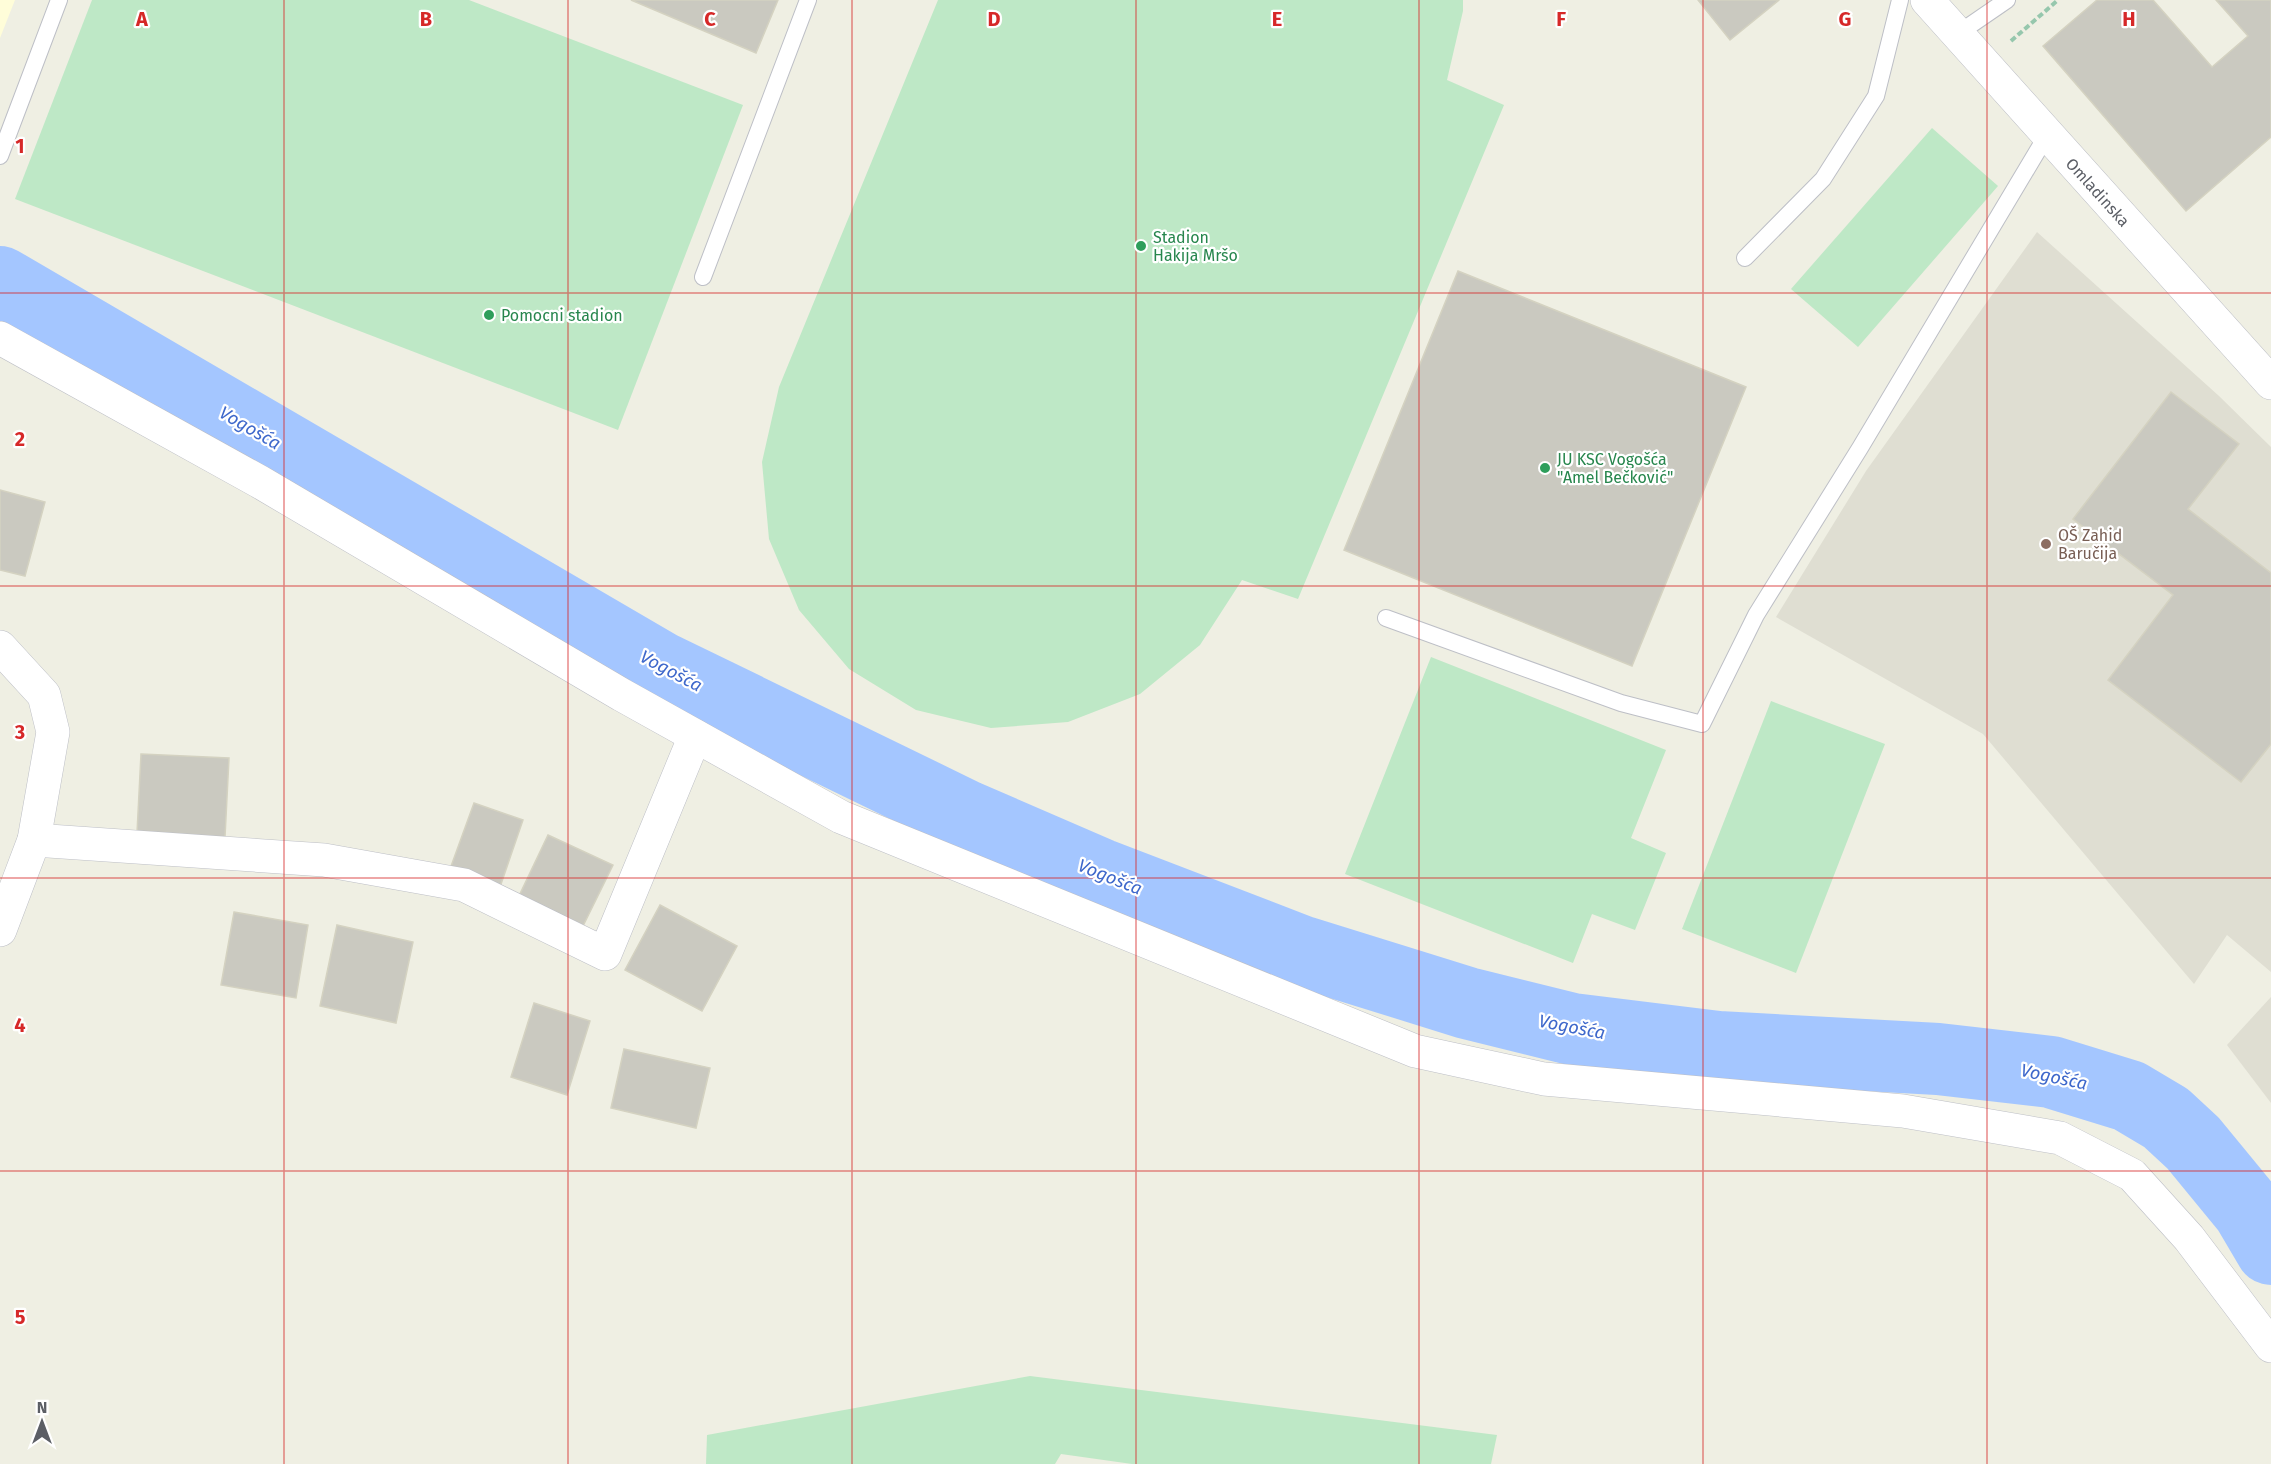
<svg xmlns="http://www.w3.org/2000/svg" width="2271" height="1464" font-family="'Fira Sans',sans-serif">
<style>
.commercial{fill:#fffdd9}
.education{fill:#dfded2}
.green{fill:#bee8c6}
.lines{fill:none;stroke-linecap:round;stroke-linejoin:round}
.river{stroke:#a4c6ff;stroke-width:72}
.building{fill:#cac9c0;stroke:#d4d2c1;stroke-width:1.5}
.lane-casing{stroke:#bdbfc6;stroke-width:18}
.street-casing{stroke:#bdbfc6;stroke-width:34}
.path{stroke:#96c7ad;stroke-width:4;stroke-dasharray:6 3;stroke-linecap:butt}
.lane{stroke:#fff;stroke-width:16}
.street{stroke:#fff;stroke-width:33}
.grid{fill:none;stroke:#d62828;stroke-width:1.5;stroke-opacity:0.55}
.leisure-dot{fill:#2e9e5b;stroke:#fff;stroke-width:2}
.education-dot{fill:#8d6e63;stroke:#fff;stroke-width:2}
.labels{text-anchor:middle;stroke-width:4.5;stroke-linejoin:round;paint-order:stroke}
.street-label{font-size:16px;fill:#5b5e65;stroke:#fff}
.leisure-label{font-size:16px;fill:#27864d;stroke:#fff;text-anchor:start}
.education-label{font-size:16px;fill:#785e54;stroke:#fff;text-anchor:start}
.water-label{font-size:18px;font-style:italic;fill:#3e68cb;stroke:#fff}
.grid-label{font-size:20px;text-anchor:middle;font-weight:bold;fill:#d62828;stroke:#fff;stroke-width:4.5;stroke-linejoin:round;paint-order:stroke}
</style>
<rect width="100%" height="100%" fill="#efefe3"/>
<!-- commercial -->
<polygon class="commercial" points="0,0 15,0 0,38"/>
<!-- education -->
<g class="education">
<polygon points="2037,232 2219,396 2271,447 2271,972 2227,935 2194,984 1983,734 1776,617 1866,471"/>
<polygon points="2271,997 2271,1103 2227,1045"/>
</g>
<!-- green -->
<g class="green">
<polygon points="92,0 469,0 743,105 618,430 15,199"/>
<polygon points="938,0 1463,0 1463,11 1447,80 1504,105 1298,599 1242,580 1200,645 1140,694 1068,722 991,728 916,710 849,669 799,610 769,539 762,462 779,387"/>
<polygon points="1932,128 1998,186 1858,347 1791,289"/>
<polygon points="1431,657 1666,750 1631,838 1666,853 1635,930 1592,914 1573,963 1345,874"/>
<polygon points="1771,701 1885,744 1796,973 1682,929"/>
<polygon points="1030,1376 1497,1435 1491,1464 1132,1464 1061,1454 1055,1464 706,1464 707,1435"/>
</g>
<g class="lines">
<!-- river -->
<polyline class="river" points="0,282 660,667 966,816 1100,874 1303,952 1467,1003 1572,1029 1718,1047 1938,1059 2051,1072 2129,1096 2166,1118 2193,1143 2248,1210 2271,1249"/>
</g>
<!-- building -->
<g class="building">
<polygon points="631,0 778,0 756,53"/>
<polygon points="1698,0 1779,0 1730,40"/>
<polygon points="2097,0 2153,0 2212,67 2248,36 2216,0 2271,0 2271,137 2186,211 2043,46"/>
<polygon points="1458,271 1746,387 1632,666 1344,550"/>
<polygon points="2171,392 2239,444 2188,509 2271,573 2271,744 2241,782 2108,680 2173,595 2073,519"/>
<polygon points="0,490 45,502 25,576 0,570"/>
<polygon points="141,754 229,758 225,837 137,833"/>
<polygon points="474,803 523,820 500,887 450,869"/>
<polygon points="548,835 613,865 583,926 519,896"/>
<polygon points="660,905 737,946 702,1011 625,970"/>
<polygon points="234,912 308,925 296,998 221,985"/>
<polygon points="337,925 413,942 396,1023 320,1006"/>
<polygon points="534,1003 590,1021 567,1095 511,1077"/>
<polygon points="624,1049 710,1068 696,1128 611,1108"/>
</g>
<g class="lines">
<!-- lane casing -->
<g class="lane-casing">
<g id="lane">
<polyline points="1956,35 2007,0"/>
<polyline points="0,156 59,0"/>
<polyline points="1745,258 1823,179 1876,96 1900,0"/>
<polyline points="703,277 808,0"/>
<polyline points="1386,618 1621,703 1702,724 1756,615 1860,448 2047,135"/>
</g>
</g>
<!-- street casing -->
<g class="street-casing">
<g id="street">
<polyline points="1927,0 2271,383"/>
<polyline points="0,338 260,482 622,695 841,817 1415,1051 1544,1079 1903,1111 2060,1138 2132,1175 2189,1238 2271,1346"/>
<polyline points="0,647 44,695 53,732 34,840 0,930"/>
<polyline points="34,840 324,860 464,885 605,954 695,736"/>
</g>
</g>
<!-- path -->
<polyline class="path" points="2011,41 2058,0"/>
<!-- lane -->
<use href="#lane" class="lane"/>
<!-- street -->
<use href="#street" class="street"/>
</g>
<!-- grid -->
<path class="grid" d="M 284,0 L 284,1464M 568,0 L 568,1464M 852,0 L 852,1464M 1136,0 L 1136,1464M 1419,0 L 1419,1464M 1703,0 L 1703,1464M 1987,0 L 1987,1464M 0,293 L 2271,293M 0,586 L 2271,586M 0,878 L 2271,878M 0,1171 L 2271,1171"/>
<!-- markers -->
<g class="leisure-dot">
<circle cx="1141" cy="246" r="6"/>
<circle cx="489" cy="315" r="6"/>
<circle cx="1545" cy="468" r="6"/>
</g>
<circle class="education-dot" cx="2046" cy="544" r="6"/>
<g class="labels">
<!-- street labels -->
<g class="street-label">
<text transform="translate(2098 192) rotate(48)" y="6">Omladinska</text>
</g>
<!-- leisure labels -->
<g class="leisure-label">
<text x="1153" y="243">Stadion<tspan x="1153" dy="18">Hakija Mršo</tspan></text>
<text x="501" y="321">Pomocni stadion</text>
<text x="1557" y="465">JU KSC Vogošća<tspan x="1557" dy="18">"Amel Bečković"</tspan></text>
</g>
<!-- education labels -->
<g class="education-label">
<text x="2058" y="541">OŠ Zahid<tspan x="2058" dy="18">Baručija</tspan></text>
</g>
<!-- water labels -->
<g class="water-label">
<text transform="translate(250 428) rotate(30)" y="6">Vogošća</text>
<text transform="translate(671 671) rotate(28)" y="6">Vogošća</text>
<text transform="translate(1110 877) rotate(22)" y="6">Vogošća</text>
<text transform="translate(1572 1027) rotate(11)" y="6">Vogošća</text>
<text transform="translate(2054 1077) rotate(12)" y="6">Vogošća</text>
</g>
</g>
<g class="grid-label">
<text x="142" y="26">A</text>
<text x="426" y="26">B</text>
<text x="710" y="26">C</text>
<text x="994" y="26">D</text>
<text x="1277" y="26">E</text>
<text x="1561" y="26">F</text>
<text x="1845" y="26">G</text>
<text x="2129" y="26">H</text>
<text x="20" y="153">1</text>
<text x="20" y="446">2</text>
<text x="20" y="739">3</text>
<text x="20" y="1032">4</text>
<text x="20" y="1324">5</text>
</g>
<!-- north arrow -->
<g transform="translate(42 1422)" stroke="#ffffff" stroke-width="4.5" paint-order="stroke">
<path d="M0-4.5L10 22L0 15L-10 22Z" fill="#5b5e65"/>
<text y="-9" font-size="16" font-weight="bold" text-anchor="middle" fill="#5b5e65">N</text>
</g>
</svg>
